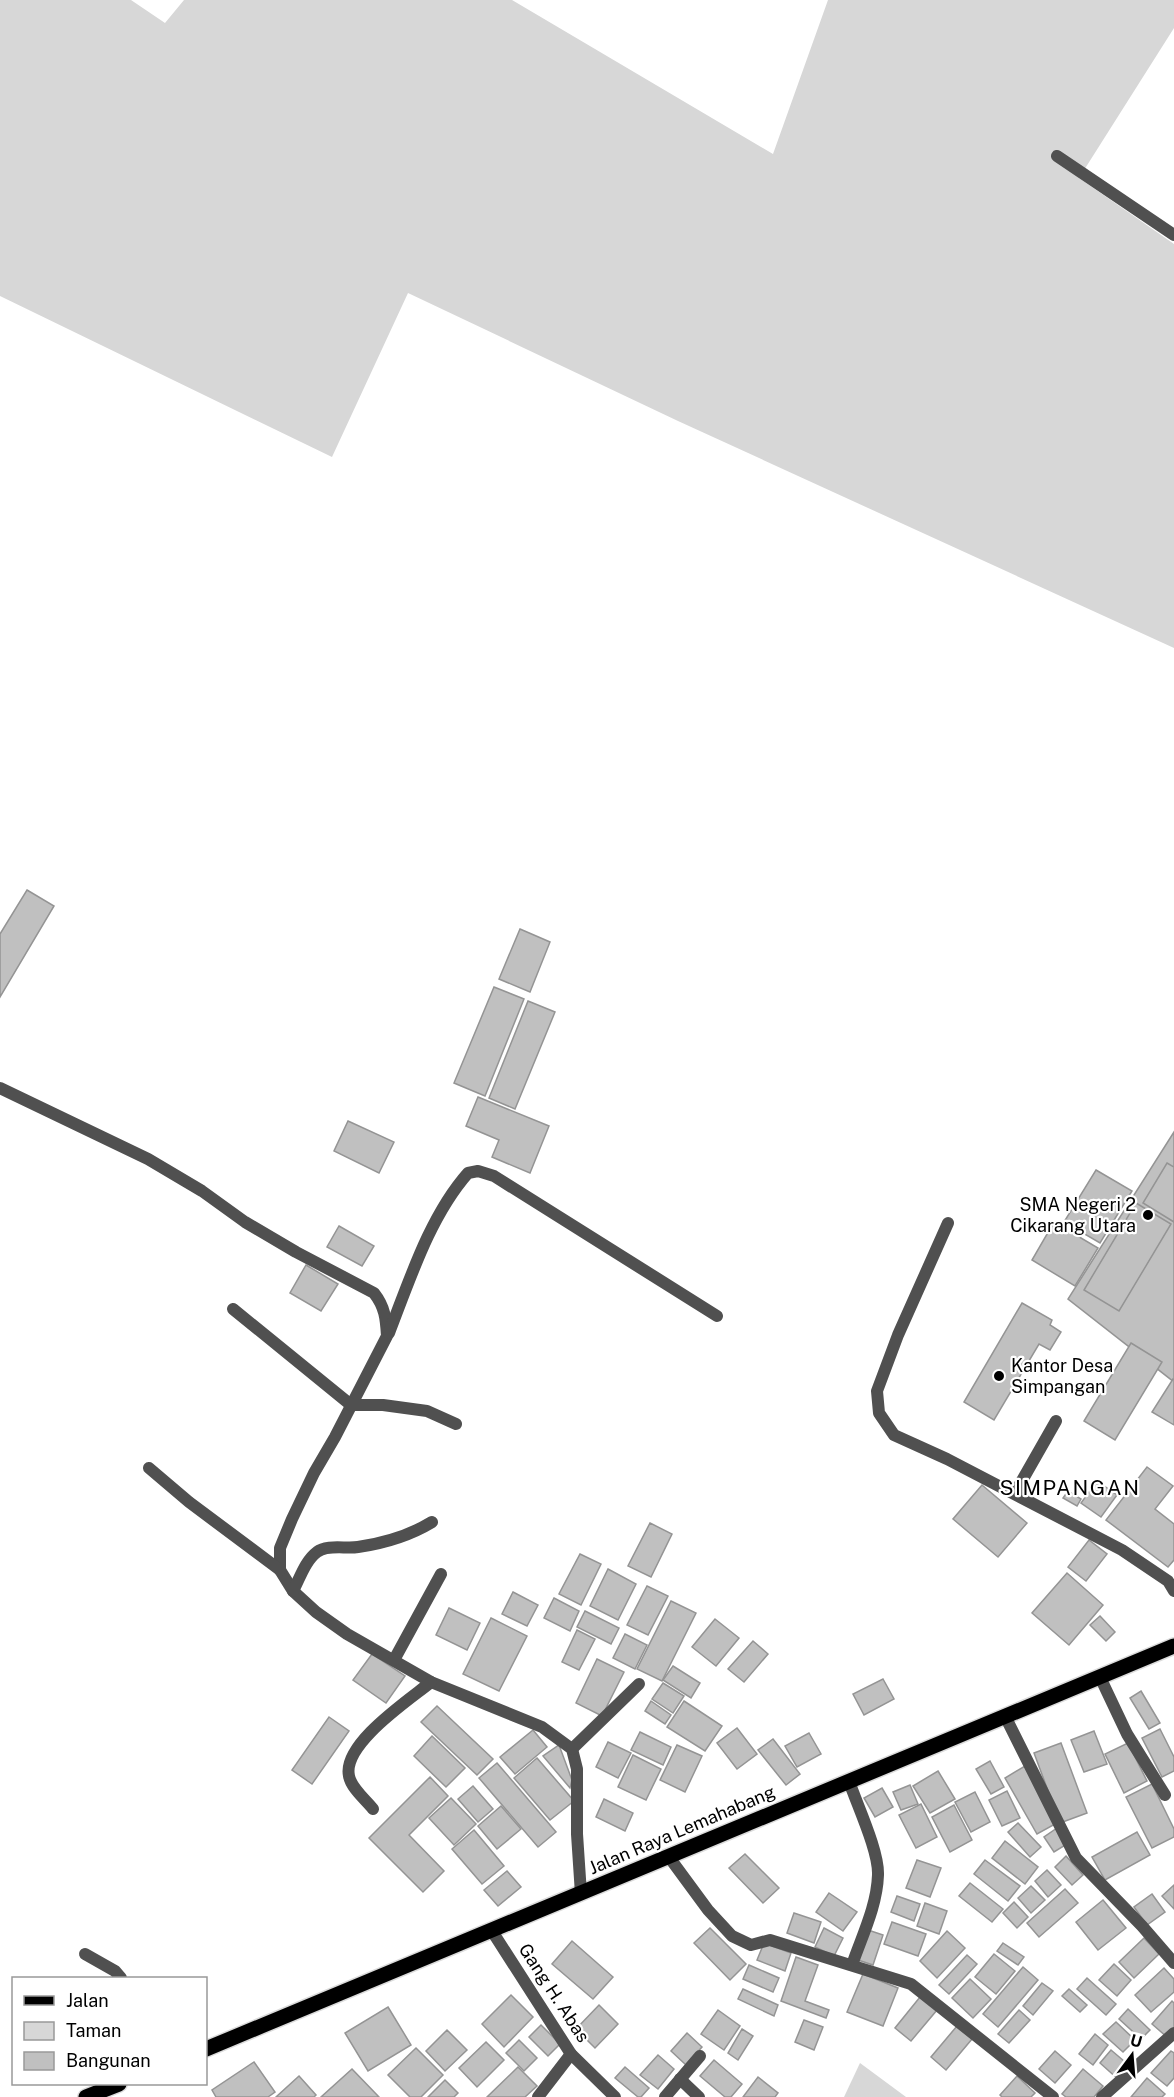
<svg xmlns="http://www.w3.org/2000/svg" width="1174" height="2097" font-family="'Public Sans',sans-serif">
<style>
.green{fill:#d7d7d7}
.building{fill:#c0c0c0;stroke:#949494;stroke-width:1.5}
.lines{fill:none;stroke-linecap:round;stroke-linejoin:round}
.primary-casing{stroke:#dbdbdb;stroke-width:18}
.minor{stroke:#505050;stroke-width:12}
.primary{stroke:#000;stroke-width:15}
.poi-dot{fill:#000;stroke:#fff;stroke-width:2}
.labels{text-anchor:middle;stroke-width:4.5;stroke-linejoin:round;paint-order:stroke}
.poi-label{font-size:18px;fill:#000;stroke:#fff;text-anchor:end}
.street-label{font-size:18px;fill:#000;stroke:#fff}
.quarter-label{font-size:21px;letter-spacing:1.5px;fill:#000;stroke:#fff}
</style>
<rect width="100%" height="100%" fill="#fff"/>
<!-- green -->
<g class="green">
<polygon points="0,0 131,0 165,23 184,0 512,0 773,154 828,0 1174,0 1174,28 1079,178 1174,244 1174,648 678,421 408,293 332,457 0,296"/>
<polygon points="860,2063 906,2097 844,2097"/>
</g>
<!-- building -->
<g class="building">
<polygon points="27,890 54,906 0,997 0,934"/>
<polygon points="520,929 550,942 530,992 499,979"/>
<polygon points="494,987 524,999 485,1096 454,1083"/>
<polygon points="528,1001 555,1012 515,1109 489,1098"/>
<polygon points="478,1097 549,1126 530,1173 492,1157 499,1140 466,1126"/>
<polygon points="348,1121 394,1142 379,1173 334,1151"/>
<polygon points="1174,1132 1174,1382 1068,1299"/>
<polygon points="1167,1163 1174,1167 1174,1222 1143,1203"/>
<polygon points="1096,1170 1132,1191 1100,1243 1064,1222"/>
<polygon points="1136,1203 1171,1224 1119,1311 1084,1290"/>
<polygon points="1054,1222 1098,1248 1075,1286 1032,1260"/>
<polygon points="339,1226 374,1246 362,1266 327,1247"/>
<polygon points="306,1265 338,1284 321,1311 290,1293"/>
<polygon points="1022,1303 1052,1320 1050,1325 1061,1332 1050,1350 1039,1344 994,1420 964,1402"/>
<polygon points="1131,1343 1162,1362 1115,1440 1084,1421"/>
<polygon points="1173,1379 1174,1380 1174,1425 1152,1412"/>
<polygon points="1147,1467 1173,1486 1155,1509 1174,1524 1174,1560 1168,1567 1106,1520"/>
<polygon points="1097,1481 1117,1495 1101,1517 1081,1503"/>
<polygon points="982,1485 1027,1523 998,1557 953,1519"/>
<polygon points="1068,1491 1081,1499 1077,1506 1063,1498"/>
<polygon points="650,1523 672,1534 651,1577 628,1566"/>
<polygon points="1089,1540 1107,1554 1086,1581 1068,1567"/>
<polygon points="580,1554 601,1564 581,1605 559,1594"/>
<polygon points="608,1569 636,1584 618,1620 590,1606"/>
<polygon points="1067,1573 1103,1605 1069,1645 1032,1613"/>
<polygon points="647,1586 668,1596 648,1635 627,1625"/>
<polygon points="513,1592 538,1605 527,1626 502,1614"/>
<polygon points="554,1598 579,1611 570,1631 544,1618"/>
<polygon points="671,1601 696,1613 662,1681 637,1669"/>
<polygon points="449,1608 480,1623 467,1650 436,1635"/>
<polygon points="585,1611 619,1628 611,1644 577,1627"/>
<polygon points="1100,1616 1115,1632 1106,1641 1090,1625"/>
<polygon points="491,1618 527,1636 499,1691 463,1674"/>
<polygon points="715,1619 739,1638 716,1666 692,1647"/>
<polygon points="577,1630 595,1639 579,1670 562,1662"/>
<polygon points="625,1634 647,1645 635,1669 613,1658"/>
<polygon points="753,1641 768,1654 744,1682 728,1669"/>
<polygon points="372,1654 405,1676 386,1703 353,1680"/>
<polygon points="597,1659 624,1672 602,1716 576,1703"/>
<polygon points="673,1666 700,1683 691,1698 663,1680"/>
<polygon points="883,1679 894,1699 864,1715 853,1694"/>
<polygon points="663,1683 684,1696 673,1713 652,1699"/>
<polygon points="1141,1691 1160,1723 1149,1729 1130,1698"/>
<polygon points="651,1701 671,1715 665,1724 645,1711"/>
<polygon points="684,1701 722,1726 705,1751 667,1727"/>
<polygon points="437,1706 493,1759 477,1775 421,1722"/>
<polygon points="329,1717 349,1731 312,1784 292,1770"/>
<polygon points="737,1728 757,1754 737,1769 717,1743"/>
<polygon points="1160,1729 1174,1757 1174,1771 1162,1777 1142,1738"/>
<polygon points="533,1730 547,1747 515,1774 500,1757"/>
<polygon points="1094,1731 1107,1764 1084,1772 1071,1740"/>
<polygon points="640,1732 671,1747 663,1765 631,1750"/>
<polygon points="809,1733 821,1754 797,1767 785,1746"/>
<polygon points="432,1736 465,1768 446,1787 414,1756"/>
<polygon points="773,1739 800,1774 786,1785 758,1750"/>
<polygon points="608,1742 631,1753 618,1778 596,1767"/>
<polygon points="1061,1743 1087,1813 1060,1823 1034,1753"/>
<polygon points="1128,1743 1147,1781 1124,1793 1105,1754"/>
<polygon points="559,1745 572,1780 570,1788 543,1756"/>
<polygon points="677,1745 702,1756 685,1792 660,1780"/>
<polygon points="633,1755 661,1769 646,1800 618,1787"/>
<polygon points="537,1758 574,1801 550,1820 514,1778"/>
<polygon points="990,1761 1004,1787 991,1794 976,1769"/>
<polygon points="497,1763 556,1832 538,1847 479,1778"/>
<polygon points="1025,1766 1057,1823 1037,1834 1005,1778"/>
<polygon points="938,1771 955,1799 930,1813 913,1786"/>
<polygon points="430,1777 448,1796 409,1835 444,1871 423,1892 369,1838"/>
<polygon points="1152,1784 1174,1829 1174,1837 1152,1848 1126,1797"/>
<polygon points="910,1785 918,1804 901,1810 893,1792"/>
<polygon points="473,1786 493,1809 478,1822 458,1799"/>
<polygon points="882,1788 893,1807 875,1817 864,1798"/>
<polygon points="1007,1791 1020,1818 1002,1826 989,1800"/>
<polygon points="975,1792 990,1822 971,1832 955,1802"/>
<polygon points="451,1798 476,1824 454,1845 429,1818"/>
<polygon points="604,1799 633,1813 625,1831 596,1817"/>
<polygon points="921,1804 937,1837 916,1848 899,1815"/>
<polygon points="954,1805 972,1840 950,1852 932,1817"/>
<polygon points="501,1806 521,1829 497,1849 478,1826"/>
<polygon points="1018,1823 1041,1847 1030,1857 1008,1832"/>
<polygon points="1057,1828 1067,1844 1054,1852 1044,1837"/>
<polygon points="474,1830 504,1866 482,1884 452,1849"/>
<polygon points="1137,1832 1150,1855 1105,1880 1092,1857"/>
<polygon points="1005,1841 1038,1867 1025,1884 992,1858"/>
<polygon points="745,1854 779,1888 763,1903 729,1868"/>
<polygon points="1066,1856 1083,1875 1072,1885 1055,1867"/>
<polygon points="917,1860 941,1868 930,1897 906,1888"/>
<polygon points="985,1860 1020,1886 1008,1901 974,1874"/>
<polygon points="1047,1870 1061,1885 1048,1897 1035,1881"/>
<polygon points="507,1871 521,1887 498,1906 484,1890"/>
<polygon points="970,1883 1003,1909 992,1922 959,1896"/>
<polygon points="1174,1885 1174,1909 1162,1896"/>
<polygon points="1031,1886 1045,1900 1031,1913 1018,1898"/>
<polygon points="1065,1889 1078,1903 1039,1937 1027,1923"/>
<polygon points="829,1893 857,1912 843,1931 816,1912"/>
<polygon points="1152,1894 1165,1912 1147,1925 1134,1907"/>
<polygon points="897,1896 920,1904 914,1921 891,1912"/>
<polygon points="1103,1900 1126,1928 1098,1950 1076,1922"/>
<polygon points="1014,1902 1028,1917 1017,1928 1003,1913"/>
<polygon points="925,1903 947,1911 939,1934 917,1926"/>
<polygon points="794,1913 821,1922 814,1943 787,1933"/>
<polygon points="892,1922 926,1934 918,1956 884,1944"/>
<polygon points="710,1928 746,1964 730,1980 694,1943"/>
<polygon points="824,1928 843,1938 834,1956 815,1947"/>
<polygon points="868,1930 883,1935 873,1965 858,1960"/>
<polygon points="947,1931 965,1948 937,1978 920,1961"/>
<polygon points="1144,1938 1159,1954 1134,1978 1119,1962"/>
<polygon points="572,1941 613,1977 593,1999 552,1964"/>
<polygon points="764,1943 791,1953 785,1971 757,1960"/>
<polygon points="1003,1943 1024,1957 1018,1965 997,1951"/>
<polygon points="994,1954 1015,1971 996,1994 975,1977"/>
<polygon points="967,1955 977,1964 949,1994 939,1985"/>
<polygon points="796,1957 818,1965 805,2001 829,2010 826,2018 781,2001"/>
<polygon points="1114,1964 1131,1980 1117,1996 1099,1980"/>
<polygon points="749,1965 779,1978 773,1992 743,1979"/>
<polygon points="1023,1967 1038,1980 998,2027 983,2014"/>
<polygon points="1164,1968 1174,1979 1174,1992 1151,2012 1135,1995"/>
<polygon points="863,1974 898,1988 883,2026 847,2012"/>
<polygon points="1087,1978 1116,2004 1106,2015 1077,1989"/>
<polygon points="970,1979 991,1999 973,2018 952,1998"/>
<polygon points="1042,1983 1053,1991 1033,2015 1023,2006"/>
<polygon points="743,1989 778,2005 774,2016 738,1999"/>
<polygon points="1069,1989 1087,2005 1080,2012 1062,1996"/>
<polygon points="511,1995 533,2017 504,2047 482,2024"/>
<polygon points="920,1997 937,2010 911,2041 895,2028"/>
<polygon points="1172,2001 1174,2003 1174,2030 1168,2038 1152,2024"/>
<polygon points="599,2005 618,2024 595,2048 576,2029"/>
<polygon points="388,2007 411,2045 368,2071 345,2033"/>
<polygon points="1128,2009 1150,2030 1141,2039 1119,2019"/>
<polygon points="718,2010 740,2026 724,2050 701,2034"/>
<polygon points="1019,2010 1030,2020 1009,2043 998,2034"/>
<polygon points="804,2020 823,2027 814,2050 795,2042"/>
<polygon points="1116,2022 1135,2040 1123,2052 1103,2034"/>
<polygon points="541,2025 560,2044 548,2056 529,2037"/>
<polygon points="957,2026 972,2039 946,2070 931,2057"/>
<polygon points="742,2029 753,2036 738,2060 728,2053"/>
<polygon points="447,2030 467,2050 445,2071 426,2051"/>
<polygon points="687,2033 702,2047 686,2065 671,2051"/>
<polygon points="1095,2034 1108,2045 1093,2065 1079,2054"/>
<polygon points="519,2040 537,2058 524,2071 506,2053"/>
<polygon points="486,2042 504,2060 477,2087 459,2068"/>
<polygon points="416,2048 443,2075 421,2097 410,2097 388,2075"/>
<polygon points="1111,2050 1131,2067 1119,2080 1100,2063"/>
<polygon points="1055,2051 1071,2065 1055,2083 1039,2069"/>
<polygon points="1171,2051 1174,2053 1174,2078 1167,2086 1151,2073"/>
<polygon points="658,2055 674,2069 658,2089 640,2075"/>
<polygon points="714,2060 742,2084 731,2097 725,2097 700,2076"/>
<polygon points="254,2062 275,2092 268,2097 216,2097 212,2090"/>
<polygon points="518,2067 537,2086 525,2097 487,2097"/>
<polygon points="625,2067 649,2088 641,2097 638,2097 615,2078"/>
<polygon points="352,2069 379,2097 321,2097"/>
<polygon points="1083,2069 1103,2086 1094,2097 1066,2097 1062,2094"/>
<polygon points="299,2076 316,2095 314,2097 276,2097"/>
<polygon points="1017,2076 1035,2093 1031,2097 1002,2097 1000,2095"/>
<polygon points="758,2077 778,2093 775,2097 743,2097"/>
<polygon points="1147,2078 1165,2094 1162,2097 1131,2097"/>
<polygon points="445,2080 458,2093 454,2097 428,2097"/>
</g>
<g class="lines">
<!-- primary casing -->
<g class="primary-casing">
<g id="primary">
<polyline points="206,2049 1174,1646"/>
<polyline points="86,2097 119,2084"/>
</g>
</g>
<!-- minor -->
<g class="minor">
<polyline points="1057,156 1174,235"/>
<path d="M 0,1088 L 148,1159 L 202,1191 L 245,1222 L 296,1252 L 374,1293 C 385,1307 386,1319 387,1336 L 335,1437 L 314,1473 L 292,1519 L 280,1548 L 280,1570 L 293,1591 L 316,1612 L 347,1634 L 431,1682 L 542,1727 L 572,1749 L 577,1769 L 577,1834 L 581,1894"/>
<polyline points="948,1223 898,1335 877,1391 879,1413 894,1435 947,1459 1122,1550 1168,1581 1174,1591"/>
<polyline points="233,1309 351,1405 383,1405 427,1411 456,1424"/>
<path d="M 389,1333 C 410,1279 430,1216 468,1173 L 478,1171 L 494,1176 L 717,1316"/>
<polyline points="149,1468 189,1502 280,1570"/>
<polyline points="1015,1493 1056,1421"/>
<path d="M 293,1591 C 300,1578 305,1561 317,1552 C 327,1544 346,1549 358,1547 C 385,1543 409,1536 432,1522"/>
<polyline points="394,1660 441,1574"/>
<polyline points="1100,1677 1127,1734 1165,1795"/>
<polyline points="1005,1716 1076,1858 1142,1926 1174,1963"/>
<polyline points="572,1749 639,1684"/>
<path d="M 849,1781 C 857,1805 879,1851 878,1875 C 877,1906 862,1936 852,1965"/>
<path d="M 373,1809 C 366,1800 351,1788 349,1776 C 342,1744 409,1700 431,1682"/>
<polyline points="669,1857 708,1910 732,1936 751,1945 770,1940 911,1984 1053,2097"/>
<polyline points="492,1931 571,2054 615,2097"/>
<polyline points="85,1954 115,1971 121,1978"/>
<polyline points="680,2079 699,2097"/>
<polyline points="538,2097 571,2054"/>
<polyline points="665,2097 700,2056"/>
<polyline points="1102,2097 1174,2033"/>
</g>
<!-- primary -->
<use href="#primary" class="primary"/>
</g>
<!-- markers -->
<g class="poi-dot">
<circle cx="1148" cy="1215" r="6"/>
<circle cx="999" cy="1376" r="6"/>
</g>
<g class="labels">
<!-- poi labels -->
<g class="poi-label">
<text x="1136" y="1211">SMA Negeri 2<tspan x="1136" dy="21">Cikarang Utara</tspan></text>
<text x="1011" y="1372" text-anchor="start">Kantor Desa<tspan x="1011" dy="21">Simpangan</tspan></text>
</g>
<!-- street labels -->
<g class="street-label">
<text transform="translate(682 1830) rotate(-23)" y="6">Jalan Raya Lemahabang</text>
<text transform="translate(554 1993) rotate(57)" y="6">Gang H. Abas</text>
</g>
<!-- quarter labels -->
<g class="quarter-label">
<text x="1070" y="1495">SIMPANGAN</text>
</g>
</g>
<!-- legend -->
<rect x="12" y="1977" width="195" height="108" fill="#ffffff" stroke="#999999" stroke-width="1.5"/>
<rect x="24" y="1996" width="30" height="9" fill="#000000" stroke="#999999" stroke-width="1.5"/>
<text x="66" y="2007" font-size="18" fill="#000000">Jalan</text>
<rect x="24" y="2022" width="30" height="18" fill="#d7d7d7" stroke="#999999" stroke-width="1.5"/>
<text x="66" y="2037" font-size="18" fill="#000000">Taman</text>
<rect x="24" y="2052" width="30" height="18" fill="#c0c0c0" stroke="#999999" stroke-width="1.5"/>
<text x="66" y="2067" font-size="18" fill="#000000">Bangunan</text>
<!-- north arrow -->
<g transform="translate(1132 2055) rotate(16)" stroke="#ffffff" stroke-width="4.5" paint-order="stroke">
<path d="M0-4.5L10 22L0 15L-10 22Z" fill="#000000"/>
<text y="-9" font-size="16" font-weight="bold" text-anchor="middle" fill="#000000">U</text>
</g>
</svg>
